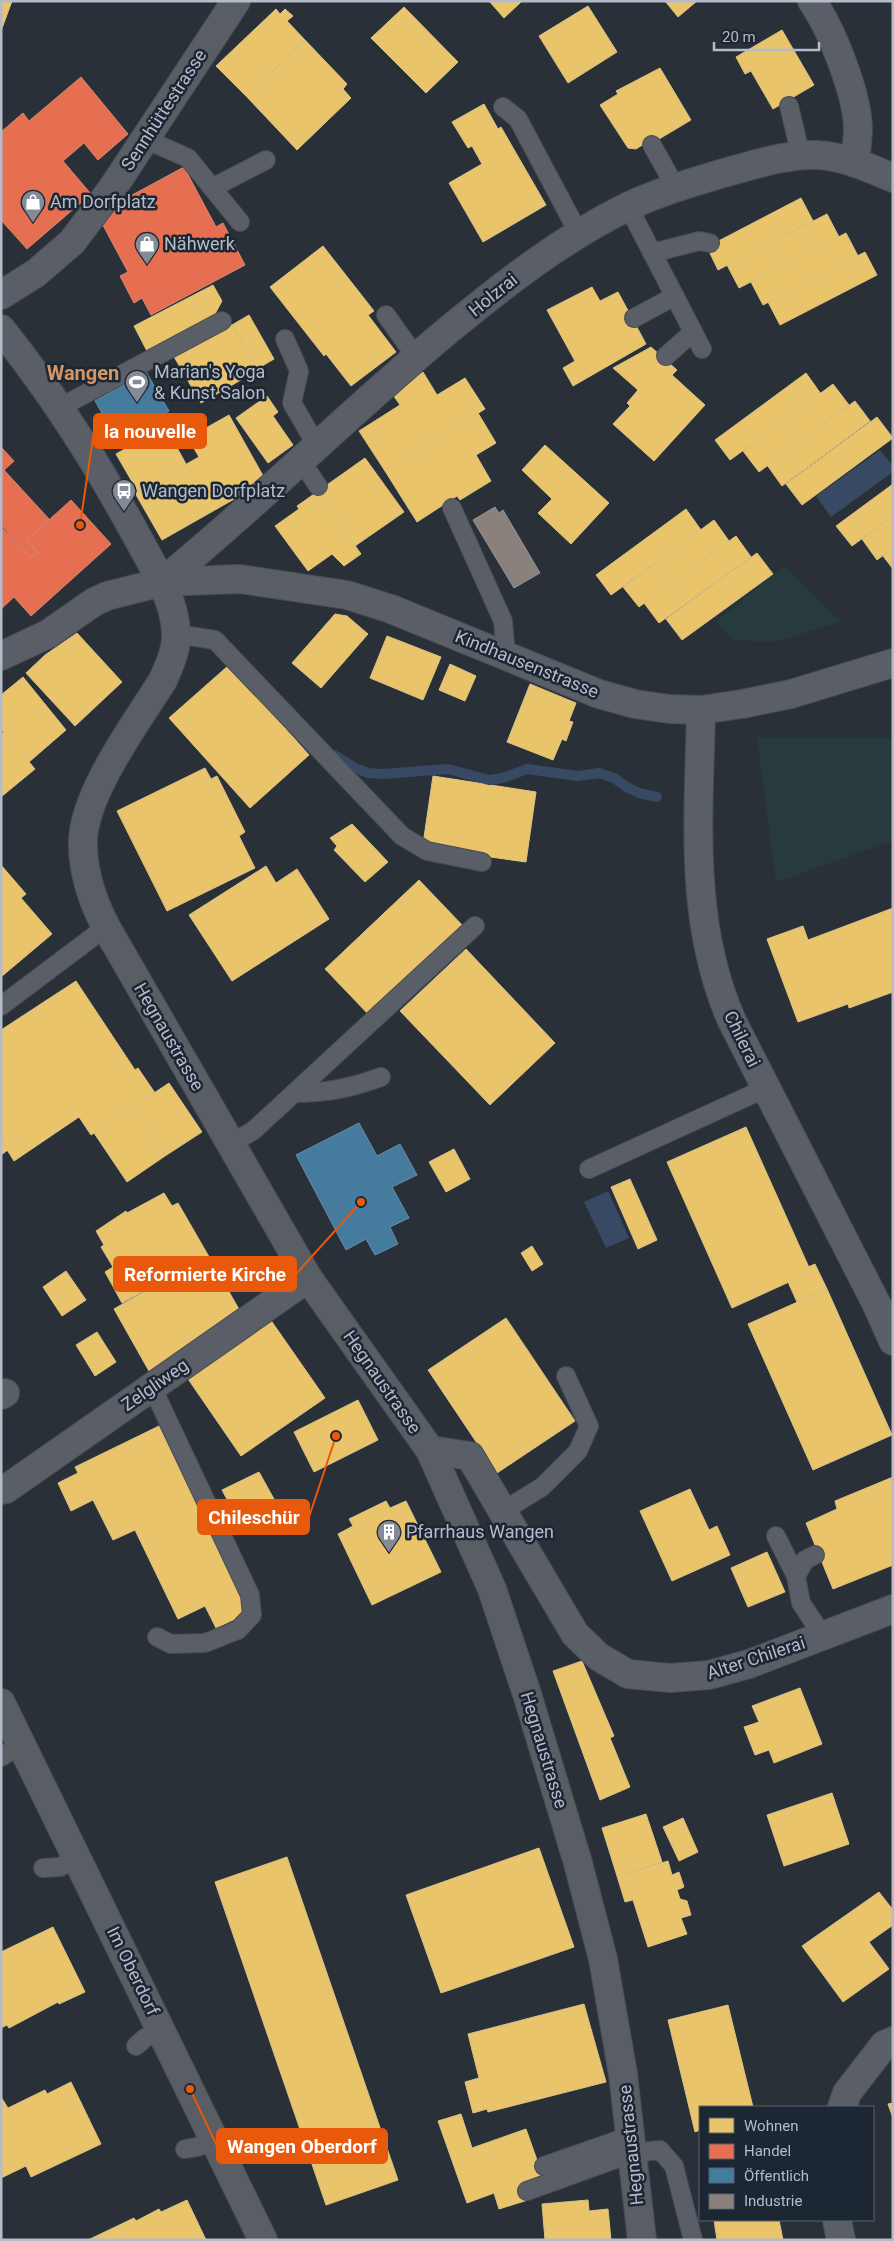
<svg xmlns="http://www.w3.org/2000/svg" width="894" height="2241" font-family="Roboto,sans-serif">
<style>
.green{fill:#273a3e}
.water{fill:#384963}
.homes{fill:#e9c46a;stroke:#d9c286}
.shops{fill:#e76f51;stroke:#d88675}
.public{fill:#457b9d;stroke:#668eaa}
.industry{fill:#8a817c;stroke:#979393}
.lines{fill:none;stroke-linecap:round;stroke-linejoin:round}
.stream{stroke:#384963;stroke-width:10}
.lane-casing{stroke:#484c53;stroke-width:20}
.street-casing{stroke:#484c53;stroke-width:30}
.secondary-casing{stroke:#484c53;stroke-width:30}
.lane{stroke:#5a5e66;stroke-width:18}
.street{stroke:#5a5e66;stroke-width:28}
.secondary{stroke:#595d64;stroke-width:28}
.labels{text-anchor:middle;stroke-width:5;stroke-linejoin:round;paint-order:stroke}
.street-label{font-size:18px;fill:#b4bcc9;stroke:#1d2633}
.poi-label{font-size:18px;fill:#b4bcc9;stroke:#1d2633;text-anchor:start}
.quarter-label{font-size:20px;font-weight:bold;fill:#d59563;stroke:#1d2633}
.leader{fill:none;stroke:#e8590c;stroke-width:2}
.callout-dot{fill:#e8590c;stroke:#1d2633;stroke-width:2}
.callout{fill:#e8590c;stroke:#e8590c;stroke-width:2}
.callout-label{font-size:19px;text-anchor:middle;font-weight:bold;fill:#fff}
</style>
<rect width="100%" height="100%" fill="#2a3038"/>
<!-- green -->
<g class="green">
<polygon points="784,566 841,622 775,642 732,640 716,621"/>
<polygon points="757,738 893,738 893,841 776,882"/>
</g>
<!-- water -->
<g class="water">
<polygon points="880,450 893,466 893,472 831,517 816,496"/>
<polygon points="608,1191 629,1238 606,1248 584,1202"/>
</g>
<!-- homes -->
<g class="homes">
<polygon points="1,1 12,1 1,31"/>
<polygon points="489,1 522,1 504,18"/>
<polygon points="665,1 697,1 678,17"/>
<polygon points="588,6 617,52 568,83 539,36"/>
<polygon points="404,7 458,62 426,93 371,38"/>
<polygon points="276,9 280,14 285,9 293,16 287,21 305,40 246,96 216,66"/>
<polygon points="782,30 814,85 773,109 751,71 745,74 736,57"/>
<polygon points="305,40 347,84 343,89 351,98 297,150 246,96"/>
<polygon points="660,68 691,120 649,145 647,142 636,149 628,148 600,105 618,94 616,91"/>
<polygon points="484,104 498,129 501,127 546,205 483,242 449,183 482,164 472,146 468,148 452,122"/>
<polygon points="801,198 813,221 718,270 707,247"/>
<polygon points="827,214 839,237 739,288 727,265"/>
<polygon points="846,233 858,256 763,305 751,282"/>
<polygon points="323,246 374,311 368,315 396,352 351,386 326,354 324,356 270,287"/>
<polygon points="865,252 877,275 780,325 768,302"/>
<polygon points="213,285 222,301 215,314 209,318 210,320 148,353 134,326"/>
<polygon points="592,287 600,301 618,292 646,344 573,386 563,368 575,361 547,310"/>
<polygon points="249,315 274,359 257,369 232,325"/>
<polygon points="229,321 258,370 201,403 173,355"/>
<polygon points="651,347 677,370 672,375 705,405 654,461 613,424 630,406 627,403 638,390 613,368"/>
<polygon points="423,372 437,395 465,378 485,409 385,471 359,431 400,405 391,392"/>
<polygon points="806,373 821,394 730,460 715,440"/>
<polygon points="833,384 849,405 759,472 743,451"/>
<polygon points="267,396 278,412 273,416 293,445 268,463 236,418"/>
<polygon points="855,401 870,421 782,486 767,465"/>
<polygon points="478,413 496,443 476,455 491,481 460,500 457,496 417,522 385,471"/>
<polygon points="229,415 266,481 162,540 135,493 199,457 188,438"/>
<polygon points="877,417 893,438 802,505 786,484"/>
<polygon points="165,426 186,464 138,492 116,454"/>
<polygon points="545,445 609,503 571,544 538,513 552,499 522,470"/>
<polygon points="365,458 404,512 355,546 317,492"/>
<polygon points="893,484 893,516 852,546 836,526"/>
<polygon points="317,492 361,554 344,566 332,554 308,571 275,526 299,509 297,506"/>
<polygon points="686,509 701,530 611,595 596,575"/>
<polygon points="893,516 893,548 877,560 862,539"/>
<polygon points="714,520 729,541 639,607 623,587"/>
<polygon points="736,536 751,557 659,623 644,603"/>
<polygon points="893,548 893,569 883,556"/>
<polygon points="757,553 773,574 682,640 666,619"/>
<polygon points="335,614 347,616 368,634 321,688 292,663"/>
<polygon points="77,633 122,682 75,726 26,673 45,655"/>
<polygon points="387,636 441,657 423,700 370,678"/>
<polygon points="450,664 476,676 465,701 439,690"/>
<polygon points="229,665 309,755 250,808 169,718"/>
<polygon points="23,677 66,730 29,762 1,729 1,695"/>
<polygon points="530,684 576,703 569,721 573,722 566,741 562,739 553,760 507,742"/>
<polygon points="4,732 35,769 1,797 1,734"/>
<polygon points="205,768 211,779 217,776 245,832 239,836 255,868 167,911 117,811"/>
<polygon points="433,776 536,792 526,862 448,851 423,844"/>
<polygon points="352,824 388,862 365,882 334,850 337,846 330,838"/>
<polygon points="1,865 26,894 21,898 52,934 1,977"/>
<polygon points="266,866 276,883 297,869 329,919 232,981 189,915"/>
<polygon points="419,880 464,927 370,1016 325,969"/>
<polygon points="893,908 893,992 849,1008 848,1004 798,1022 767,939 803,926 808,940"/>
<polygon points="466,949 555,1043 490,1105 400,1011"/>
<polygon points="76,981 135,1070 138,1068 155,1093 91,1135 79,1117 14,1161 1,1140 1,1030"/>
<polygon points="169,1083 202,1132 165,1156 133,1107"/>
<polygon points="133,1107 165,1156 127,1182 94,1133"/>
<polygon points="746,1127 811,1272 732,1308 667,1162"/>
<polygon points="1,1140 8,1150 1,1155"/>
<polygon points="454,1149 470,1179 446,1192 429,1162"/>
<polygon points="630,1179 657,1240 638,1249 611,1187"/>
<polygon points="164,1193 172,1206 178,1203 208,1255 122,1303 105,1272 113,1267 101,1247 104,1245 96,1231 126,1211 127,1213"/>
<polygon points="532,1246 543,1264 532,1271 521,1253"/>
<polygon points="208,1255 244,1318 149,1371 114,1309"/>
<polygon points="815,1264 827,1289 797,1302 788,1282 811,1272 808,1267"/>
<polygon points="66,1271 86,1300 62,1316 43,1287"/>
<polygon points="827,1289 892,1435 813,1470 748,1324"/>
<polygon points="506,1318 575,1421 497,1473 428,1370"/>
<polygon points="270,1319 325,1398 241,1456 186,1376"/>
<polygon points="97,1332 116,1362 95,1376 76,1345"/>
<polygon points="358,1400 378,1440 314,1472 294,1432"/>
<polygon points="159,1426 189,1488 192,1486 250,1612 216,1628 205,1606 178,1619 135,1530 113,1540 93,1500 71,1511 58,1483 78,1473 75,1467"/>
<polygon points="259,1472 274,1499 237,1518 222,1490"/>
<polygon points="893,1477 893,1565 833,1589 806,1523 837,1509 835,1501"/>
<polygon points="690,1489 709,1530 717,1526 730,1555 672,1581 640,1511"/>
<polygon points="386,1501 390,1508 406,1501 441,1572 372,1605 338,1534 353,1526 349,1519"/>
<polygon points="767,1552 785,1592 748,1607 731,1568"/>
<polygon points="582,1661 614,1736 610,1738 630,1787 600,1800 553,1671"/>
<polygon points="800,1688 822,1744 774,1763 769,1750 755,1755 744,1727 759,1722 752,1706"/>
<polygon points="832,1793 849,1844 784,1866 767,1815"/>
<polygon points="646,1814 662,1862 617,1876 602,1828"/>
<polygon points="683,1818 698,1852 679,1861 663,1827"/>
<polygon points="539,1848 574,1947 441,1993 406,1895"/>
<polygon points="287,1857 398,2180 326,2205 215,1882"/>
<polygon points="668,1861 672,1875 679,1872 684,1887 677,1890 680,1899 687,1901 691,1915 681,1918 687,1934 648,1947 633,1900 625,1902 617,1876"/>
<polygon points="879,1892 893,1910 893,1925 869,1942 889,1969 843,2002 802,1946"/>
<polygon points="53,1927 85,1992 59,2004 58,2002 9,2028 7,2025 1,2028 1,1952"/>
<polygon points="584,2004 606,2082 488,2112 487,2109 473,2113 465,2082 479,2078 468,2034"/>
<polygon points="728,2005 753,2107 700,2107 700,2130 695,2132 668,2020"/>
<polygon points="71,2082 101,2144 31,2177 26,2166 1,2178 1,2097 8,2108 45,2090 47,2094"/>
<polygon points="893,2103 893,2118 888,2104"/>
<polygon points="461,2114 472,2148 526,2129 543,2177 522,2184 528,2200 499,2209 494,2193 467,2203 438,2121"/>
<polygon points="187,2200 206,2240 88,2240 134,2218 136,2221 159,2209 161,2212"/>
<polygon points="588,2200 589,2211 608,2209 611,2240 545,2240 542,2204"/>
<polygon points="714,2220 779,2220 783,2240 717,2240"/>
</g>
<!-- shops -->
<g class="shops">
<polygon points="81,77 128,134 98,160 84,143 63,161 91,194 27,249 1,220 1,132 23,113 29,121"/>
<polygon points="184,167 216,227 223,223 245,265 151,315 142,298 134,303 120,276 128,272 97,214"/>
<polygon points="1,447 14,461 1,473"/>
<polygon points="4,470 49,519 27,540 38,553 31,558 1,525 1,473"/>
<polygon points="71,500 111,544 31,616 14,597 1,609 1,527 31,558 38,553 27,540"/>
</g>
<!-- public -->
<g class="public">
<polygon points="146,372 169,411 118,441 95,401"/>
<polygon points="359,1123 377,1156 400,1144 417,1175 392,1187 409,1218 390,1227 398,1244 375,1255 366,1239 346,1250 296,1155"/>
</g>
<!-- industry -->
<polygon class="industry" points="495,507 499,513 503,510 540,573 514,588 473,520"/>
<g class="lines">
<!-- stream -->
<polyline class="stream" points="334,755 355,768 368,773 382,774 448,769 489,780 503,778 527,769 578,776 599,773 614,778 625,786 639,793 657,797"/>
<!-- lane casing -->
<g class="lane-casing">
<g id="lane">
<polyline points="789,106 801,156"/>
<polyline points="503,107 518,119 579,234"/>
<polyline points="145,139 188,158 240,222"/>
<polyline points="652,145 676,188"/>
<polyline points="212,188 266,160"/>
<polyline points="628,206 702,349"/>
<polyline points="652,253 699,241 710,243"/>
<polyline points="386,315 416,357"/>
<polyline points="634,318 675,296"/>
<polyline points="285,339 299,371 292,403 317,446"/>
<polyline points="666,356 693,332"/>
<polyline points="59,408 222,321"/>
<polyline points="301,461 318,486"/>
<polyline points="452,508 503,621 506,656"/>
<polyline points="176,634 215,640 402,836 427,851 482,862"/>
<polyline points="1,1006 106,927"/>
<path d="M 295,1093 C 326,1093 351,1088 381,1077"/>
<polyline points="231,1144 254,1130 475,926"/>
<polyline points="589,1169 766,1088"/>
<polyline points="152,1387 250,1595 252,1615 238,1630 205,1643 171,1644 157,1637"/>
<polyline points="503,1511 542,1487 578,1451 589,1426 566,1376"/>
<polyline points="776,1536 796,1576"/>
<polyline points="815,1555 805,1560 796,1576 801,1603 823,1636"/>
<polyline points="1,1757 21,1744"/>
<polyline points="43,1868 60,1867 78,1856"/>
<polyline points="136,2046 145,2038 161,2030"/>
<polyline points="185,2149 197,2147 215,2139"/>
<polyline points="544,2166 630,2136"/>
<polyline points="527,2191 632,2153 660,2150 674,2166 693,2240"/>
</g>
</g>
<!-- street casing -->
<g class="street-casing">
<g id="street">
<path d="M 812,1 C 832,30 857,93 858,128 C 858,139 856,151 855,163"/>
<polyline points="1,295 36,273 72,242 112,189"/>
<path d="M 1,329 C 54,395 100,468 140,542 C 155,570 175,600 176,633 C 177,650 169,666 163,680"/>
<path d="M 162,582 C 260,502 349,413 446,332 C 503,285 560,240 627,207 C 658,192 694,182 727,172 C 757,164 786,154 817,155 C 844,156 869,168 893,178"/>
<polyline points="1,656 48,634 94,602 107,596 162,582 240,579 347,595 391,609 599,694 635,704 669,709 701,710 742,704 791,694 893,663"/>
<path d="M 701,710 C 699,815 688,922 732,1021 L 877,1305 L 893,1341"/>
<polyline points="1,1395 5,1393"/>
<polyline points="430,1450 470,1456 575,1634 599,1657 628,1674 670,1678 709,1675 749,1664 893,1609"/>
<polyline points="1,1490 6,1489 308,1278"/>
<polyline points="842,2107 847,2093 884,2045 893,2041"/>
<polyline points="837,2220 841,2240"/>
</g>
</g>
<!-- secondary casing -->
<g class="secondary-casing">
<g id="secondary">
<polyline points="112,189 236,1"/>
<path d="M 163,680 C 137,722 85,791 83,840 C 82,871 92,900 106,927 L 308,1278 L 430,1450 L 492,1589 L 527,1694 L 578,1863 L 603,1959 L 623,2074 L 642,2240"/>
<polyline points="1,1703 263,2240"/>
</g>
</g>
<!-- lane -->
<use href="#lane" class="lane"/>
<!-- street -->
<use href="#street" class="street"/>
<!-- secondary -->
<use href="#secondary" class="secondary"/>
</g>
<!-- icons -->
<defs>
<g id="shop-pin" transform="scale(1.25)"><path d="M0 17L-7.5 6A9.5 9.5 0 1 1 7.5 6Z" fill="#848b96" stroke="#1d2633"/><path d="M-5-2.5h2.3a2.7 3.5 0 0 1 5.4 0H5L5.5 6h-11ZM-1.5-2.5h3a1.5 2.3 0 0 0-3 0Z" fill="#fff"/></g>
<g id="stadium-pin" transform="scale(1.25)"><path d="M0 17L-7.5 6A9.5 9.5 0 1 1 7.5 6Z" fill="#848b96" stroke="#1d2633"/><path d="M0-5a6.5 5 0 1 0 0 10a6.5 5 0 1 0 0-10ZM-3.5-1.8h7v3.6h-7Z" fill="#fff"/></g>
<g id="bus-pin" transform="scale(1.25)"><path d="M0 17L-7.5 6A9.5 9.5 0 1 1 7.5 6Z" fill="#848b96" stroke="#1d2633"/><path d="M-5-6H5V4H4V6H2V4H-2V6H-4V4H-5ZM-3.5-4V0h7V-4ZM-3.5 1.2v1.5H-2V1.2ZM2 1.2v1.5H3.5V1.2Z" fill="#fff"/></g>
<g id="building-pin" transform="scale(1.25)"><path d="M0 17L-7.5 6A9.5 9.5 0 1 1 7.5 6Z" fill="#848b96" stroke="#1d2633"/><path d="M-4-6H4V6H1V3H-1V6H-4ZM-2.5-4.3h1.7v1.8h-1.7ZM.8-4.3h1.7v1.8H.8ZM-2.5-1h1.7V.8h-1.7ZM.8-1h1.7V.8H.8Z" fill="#fff"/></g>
</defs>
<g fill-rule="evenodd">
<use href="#shop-pin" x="33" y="202"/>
<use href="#shop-pin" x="147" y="244"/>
<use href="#stadium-pin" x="137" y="382"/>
<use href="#bus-pin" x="124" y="491"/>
<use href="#building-pin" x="389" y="1532"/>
</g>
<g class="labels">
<!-- street labels -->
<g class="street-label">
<text transform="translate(164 110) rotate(-57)" y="6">Sennhüttestrasse</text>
<text transform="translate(493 295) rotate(-39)" y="6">Holzrai</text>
<text transform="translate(527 664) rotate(22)" y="6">Kindhausenstrasse</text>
<text transform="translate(169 1037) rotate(60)" y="6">Hegnaustrasse</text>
<text transform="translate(742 1039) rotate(64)" y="6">Chilerai</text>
<text transform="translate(382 1382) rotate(55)" y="6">Hegnaustrasse</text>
<text transform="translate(155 1385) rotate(-35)" y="6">Zelgliweg</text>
<text transform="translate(756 1658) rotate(-18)" y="6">Alter Chilerai</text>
<text transform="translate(544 1750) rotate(73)" y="6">Hegnaustrasse</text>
<text transform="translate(133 1971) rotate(64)" y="6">Im Oberdorf</text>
<text transform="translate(631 2145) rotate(-96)" y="6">Hegnaustrasse</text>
</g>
<!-- poi labels -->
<g class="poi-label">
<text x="50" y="208">Am Dorfplatz</text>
<text x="164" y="250">Nähwerk</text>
<text x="154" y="378">Marian's Yoga<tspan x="154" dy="21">&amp; Kunst Salon</tspan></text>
<text x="142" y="497">Wangen Dorfplatz</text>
<text x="406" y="1538">Pfarrhaus Wangen</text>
</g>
<!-- quarter labels -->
<g class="quarter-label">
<text x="83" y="380">Wangen</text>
</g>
</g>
<!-- callouts -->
<path class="leader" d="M80 525L94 431M361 1202L296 1274M336 1436L309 1517M190 2089L217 2146"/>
<g class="callout-dot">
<circle cx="80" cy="525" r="5"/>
<circle cx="361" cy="1202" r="5"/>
<circle cx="336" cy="1436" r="5"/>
<circle cx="190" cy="2089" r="5"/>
</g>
<g class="callout">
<rect x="94" y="414" width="112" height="34" rx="5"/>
<rect x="114" y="1257" width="182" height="34" rx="5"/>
<rect x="198" y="1500" width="111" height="34" rx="5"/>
<rect x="217" y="2129" width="170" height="34" rx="5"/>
</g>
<g class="callout-label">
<text x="150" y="438">la nouvelle</text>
<text x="205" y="1281">Reformierte Kirche</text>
<text x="254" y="1524">Chileschür</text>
<text x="302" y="2153">Wangen Oberdorf</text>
</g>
<!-- border -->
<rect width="894" height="2241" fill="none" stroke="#b4bcc9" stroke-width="5"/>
<!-- legend -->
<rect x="699" y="2106" width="175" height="115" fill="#1d2633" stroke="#59626f"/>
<rect x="709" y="2118" width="25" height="15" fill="#e9c46a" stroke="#59626f"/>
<text x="744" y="2131" font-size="15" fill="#b4bcc9">Wohnen</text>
<rect x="709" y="2144" width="25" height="15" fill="#e76f51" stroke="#59626f"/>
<text x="744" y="2156" font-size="15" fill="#b4bcc9">Handel</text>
<rect x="709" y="2168" width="25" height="15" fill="#457b9d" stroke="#59626f"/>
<text x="744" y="2181" font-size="15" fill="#b4bcc9">Öffentlich</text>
<rect x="709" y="2194" width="25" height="15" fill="#8a817c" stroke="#59626f"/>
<text x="744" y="2206" font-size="15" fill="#b4bcc9">Industrie</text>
<!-- scale -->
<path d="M714 42v8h105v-8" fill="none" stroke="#b4bcc9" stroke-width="2.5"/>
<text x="722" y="42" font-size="15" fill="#b4bcc9" stroke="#1d2633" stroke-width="4" paint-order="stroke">20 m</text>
</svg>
